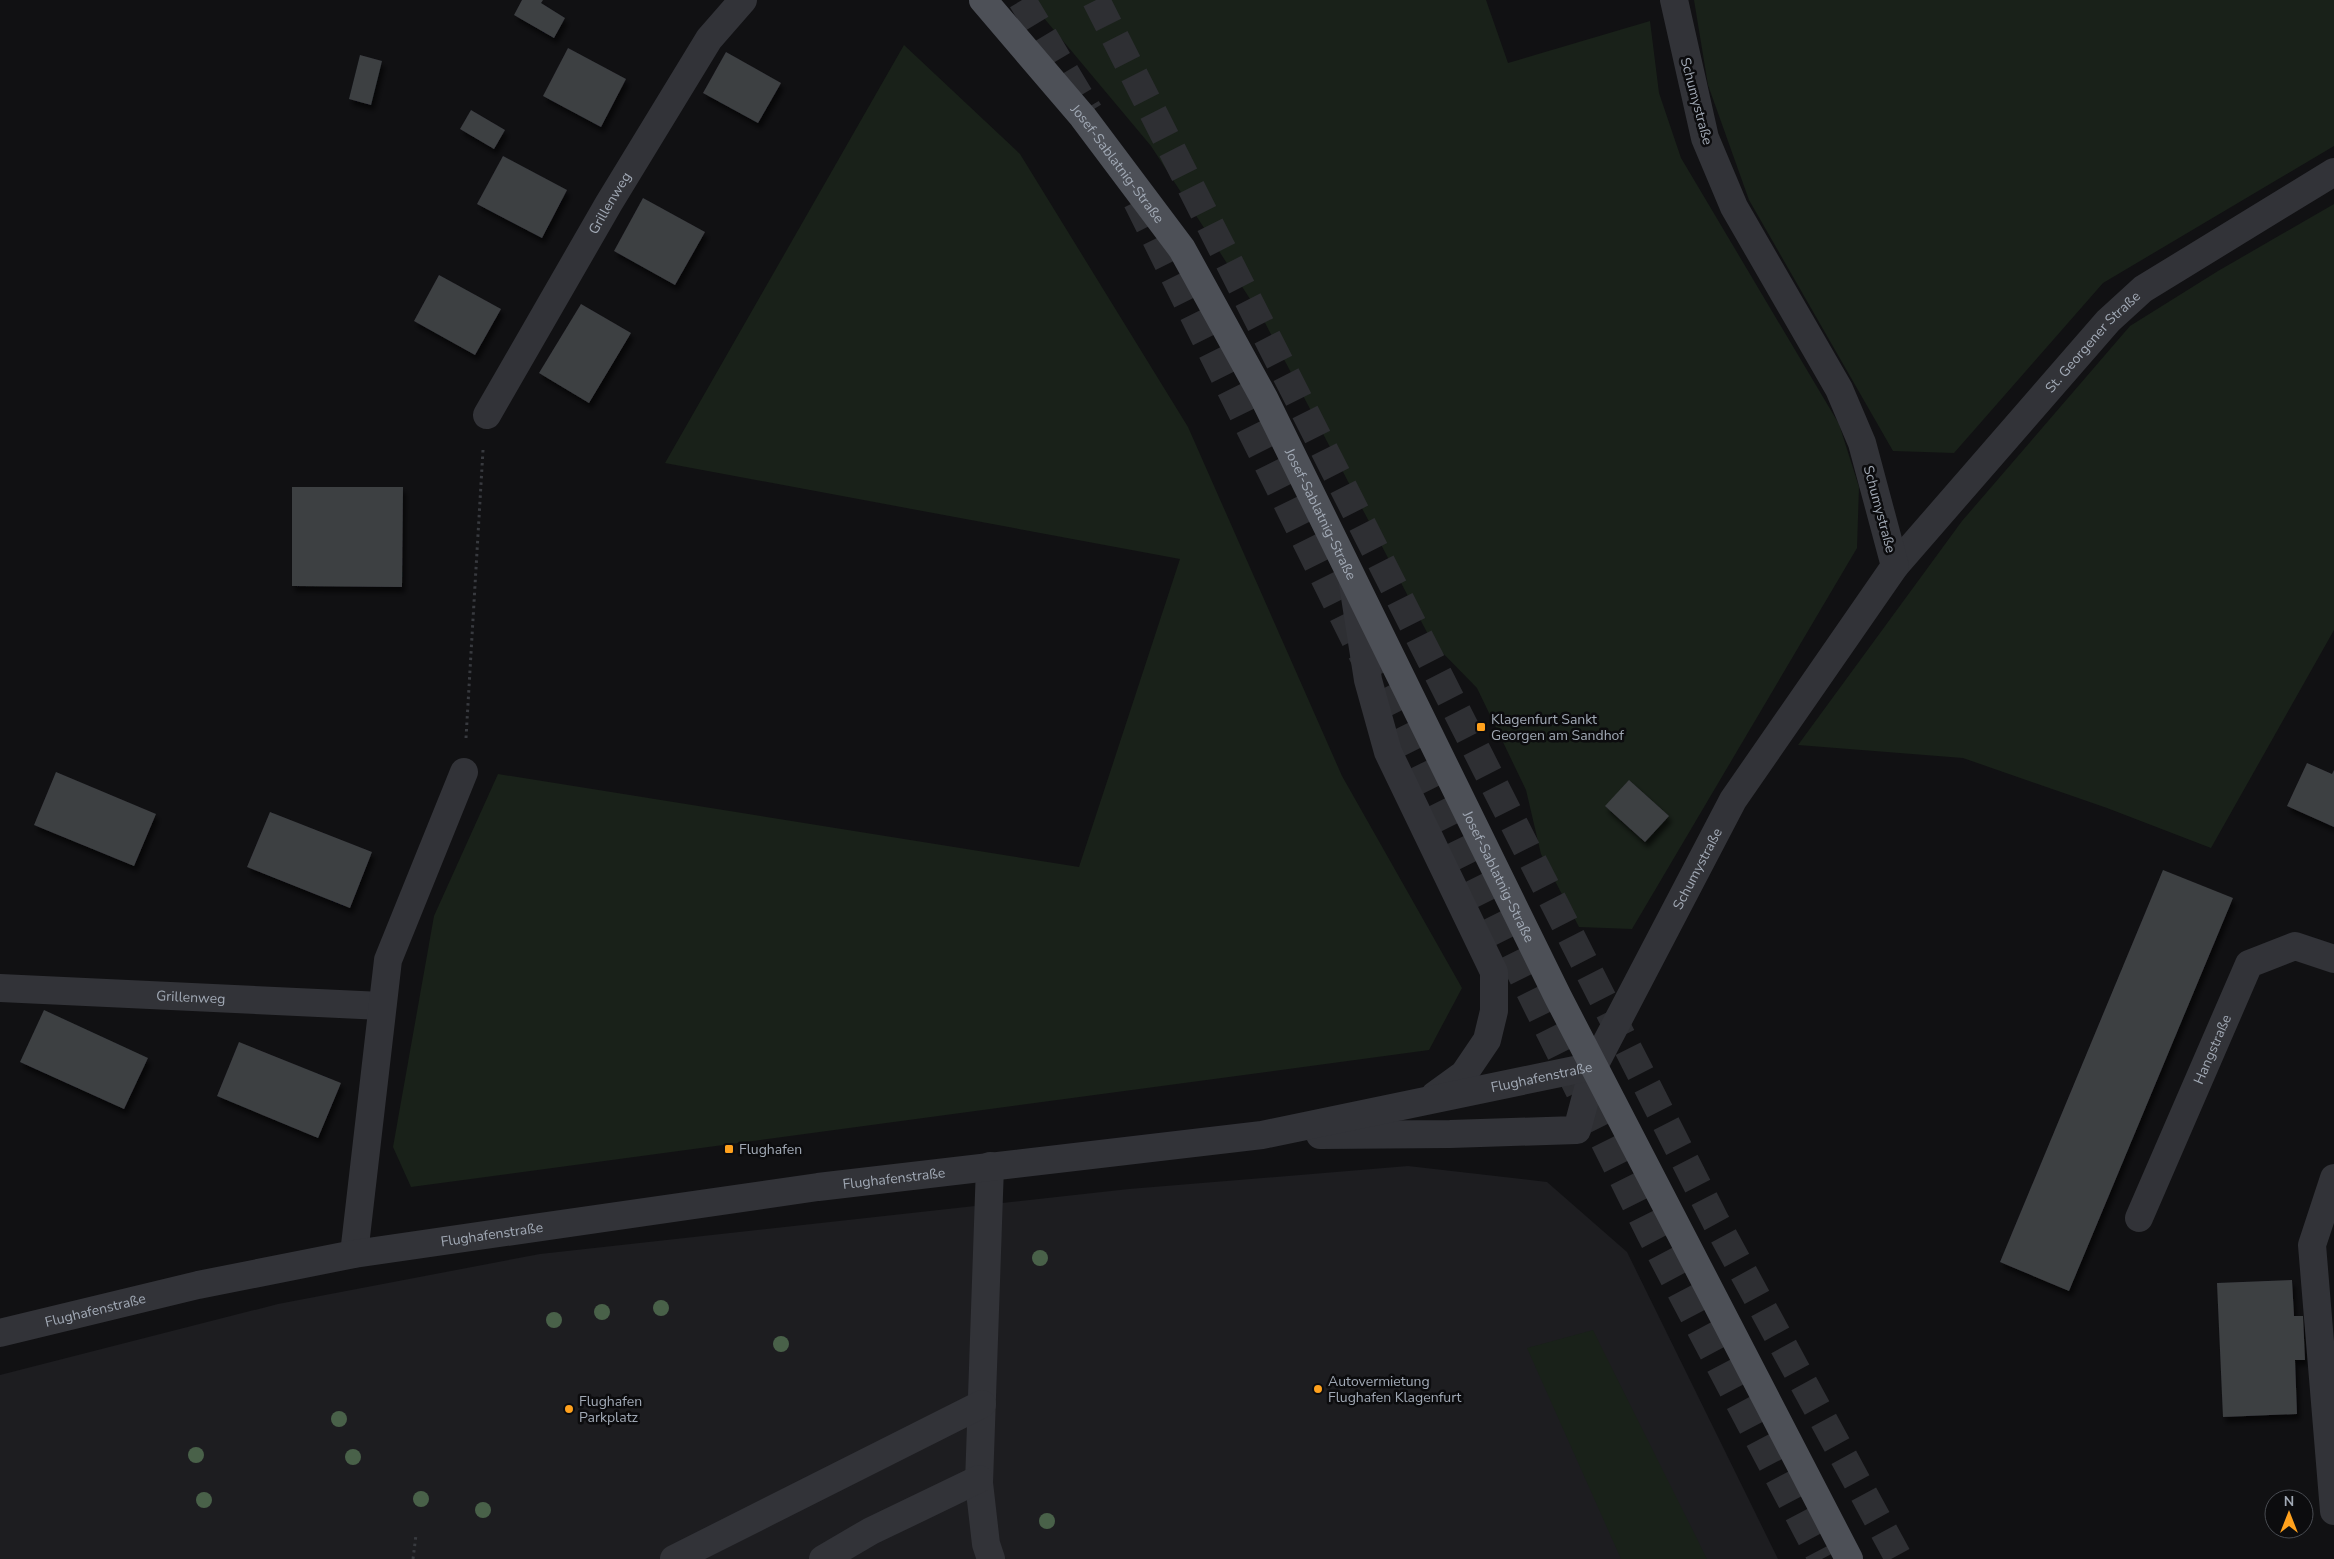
<svg xmlns="http://www.w3.org/2000/svg" width="2334" height="1559" font-family="'Nunito Sans',sans-serif">
<style>
.built{fill:#1d1d20}
.green{fill:#192119}
.building{fill:#3d3f43;filter:url(#shadow)}
.lines{fill:none;stroke-linecap:round;stroke-linejoin:round}
.highway-tunnel{stroke:#2e2f33;stroke-width:28;stroke-dasharray:28 14;stroke-linecap:butt}
.path{stroke:#383a3f;stroke-width:3;stroke-dasharray:2.5 4;stroke-linecap:butt}
.minor{stroke:#323338;stroke-width:28}
.major{stroke:#4d5057;stroke-width:28}
.tree{fill:#496149}
.poi-dot{fill:#ffa11d;stroke:#0c0c0e;stroke-width:2}
.labels{text-anchor:middle;stroke-width:5;stroke-linejoin:round;paint-order:stroke}
.street-label{font-size:14px;fill:#a1a9b5;stroke:#0c0c0e}
.poi-label{font-size:14px;fill:#a1a9b5;stroke:#0c0c0e;text-anchor:start}
</style>
<defs>
<filter id="shadow"><feDropShadow dx="3" dy="5.5" stdDeviation="2.5" flood-color="#0009"/></filter>
</defs>
<rect width="100%" height="100%" fill="#111113"/>
<!-- built -->
<polygon class="built" points="1408,1166 1547,1182 1627,1252 1778,1559 0,1559 0,1375 278,1304 540,1254 1129,1189"/>
<!-- green -->
<g class="green">
<polygon points="1025,0 1486,0 1508,63 1650,21 1659,93 1681,158 1839,424 1859,487 1857,548 1632,929 1579,927 1541,854 1526,790 1477,688 1432,642 1263,319 1151,146 1038,11"/>
<polygon points="1694,0 2334,0 2334,146 2103,283 1954,453 1893,451 1749,200 1708,85"/>
<polygon points="904,45 1020,154 1188,427 1342,776 1462,988 1429,1050 411,1187 393,1147 434,916 498,774 1079,867 1180,559 665,463"/>
<polygon points="2334,204 2334,630 2211,848 2107,808 1963,758 1798,745 1962,521 2130,326 2218,271"/>
<polygon points="1593,1330 1707,1559 1621,1559 1527,1348"/>
</g>
<!-- building -->
<g class="building">
<polygon points="522,0 543,0 541,3 565,18 554,38 514,15"/>
<polygon points="568,48 626,79 601,127 543,96"/>
<polygon points="726,52 781,83 758,123 703,93"/>
<polygon points="360,55 382,61 371,105 349,99"/>
<polygon points="471,110 505,130 494,149 460,129"/>
<polygon points="503,156 567,190 542,238 477,204"/>
<polygon points="643,198 705,232 675,285 614,251"/>
<polygon points="439,275 501,309 475,355 414,321"/>
<polygon points="581,304 631,333 589,403 539,373"/>
<polygon points="292,487 403,487 402,587 292,586"/>
<polygon points="2307,763 2332,774 2334,770 2334,827 2287,806"/>
<polygon points="56,772 156,814 134,866 34,825"/>
<polygon points="1629,780 1669,816 1645,842 1605,806"/>
<polygon points="270,812 372,852 350,908 247,867"/>
<polygon points="2163,870 2233,898 2069,1291 2000,1262"/>
<polygon points="44,1010 148,1058 124,1109 20,1062"/>
<polygon points="239,1042 341,1083 318,1138 217,1096"/>
<polygon points="2292,1280 2294,1316 2303,1316 2305,1360 2295,1360 2297,1414 2223,1417 2217,1283"/>
</g>
<g class="lines">
<!-- highway-tunnel -->
<g class="highway-tunnel">
<polyline points="1022,0 1089,112"/>
<polyline points="1096,0 1716,1222 1899,1559"/>
<polyline points="1137,201 1651,1235 1822,1559"/>
</g>
<!-- path -->
<g class="path">
<polyline points="466,738 483,450"/>
<polyline points="413,1559 416,1535"/>
</g>
<!-- minor -->
<g class="minor">
<path id="s1" d="M 487,415 L 609,203 L 709,39 L 743,0"/>
<path id="s2" d="M 1895,566 L 2108,321 L 2143,289 L 2334,172"/>
<polyline points="1353,584 1368,680 1388,752 1494,972 1494,1011 1487,1040 1464,1074 1435,1095"/>
<path id="s3" d="M 0,988 L 382,1006"/>
<path id="s4" d="M 1320,1135 L 1450,1134 L 1577,1130 L 1594,1066 L 1733,800 L 1895,566 L 1862,443 L 1839,389 L 1734,207 L 1705,138 L 1674,0"/>
<polyline points="990,1166 979,1483 986,1544 991,1559"/>
<polyline points="2334,1178 2312,1245 2334,1511"/>
<path id="s5" d="M 2139,1218 L 2249,964 L 2295,946 L 2334,959"/>
<polyline points="354,1254 388,960 464,772"/>
<path id="s6" d="M 0,1333 L 198,1285 L 354,1254 L 818,1187 L 1262,1135 L 1594,1066"/>
<polyline points="674,1559 982,1404"/>
<polyline points="823,1559 871,1531 979,1479"/>
</g>
<!-- major -->
<path class="major" id="s7" d="M 983,0 L 1083,117 L 1182,249 L 1264,398 L 1558,997 L 1849,1559"/>
</g>
<!-- trees -->
<g class="tree">
<circle cx="1040" cy="1258" r="8"/>
<circle cx="661" cy="1308" r="8"/>
<circle cx="602" cy="1312" r="8"/>
<circle cx="554" cy="1320" r="8"/>
<circle cx="781" cy="1344" r="8"/>
<circle cx="339" cy="1419" r="8"/>
<circle cx="196" cy="1455" r="8"/>
<circle cx="353" cy="1457" r="8"/>
<circle cx="421" cy="1499" r="8"/>
<circle cx="204" cy="1500" r="8"/>
<circle cx="483" cy="1510" r="8"/>
<circle cx="1047" cy="1521" r="8"/>
</g>
<!-- markers -->
<g class="poi-dot">
<rect x="1476" y="722" width="10" height="10" rx="2.5"/>
<rect x="724" y="1144" width="10" height="10" rx="2.5"/>
<circle cx="1318" cy="1389" r="5"/>
<circle cx="569" cy="1409" r="5"/>
</g>
<g class="labels">
<!-- street labels -->
<g class="street-label">
<text transform="translate(1697 101) rotate(75)" y="5">Schumystraße</text>
<text dy="5" stroke="none"><textPath href="#s7" startOffset="212">Josef-Sablatnig-Straße</textPath></text>
<text dy="5" stroke="none"><textPath href="#s1" startOffset="245">Grillenweg</textPath></text>
<text dy="5" stroke="none"><textPath href="#s2" startOffset="299">St. Georgener Straße</textPath></text>
<text transform="translate(1880 509) rotate(75)" y="5">Schumystraße</text>
<text dy="5" stroke="none"><textPath href="#s7" startOffset="618">Josef-Sablatnig-Straße</textPath></text>
<text dy="5" stroke="none"><textPath href="#s4" startOffset="546">Schumystraße</textPath></text>
<text dy="5" stroke="none"><textPath href="#s7" startOffset="1022">Josef-Sablatnig-Straße</textPath></text>
<text dy="5" stroke="none"><textPath href="#s3" startOffset="191">Grillenweg</textPath></text>
<text dy="5" stroke="none"><textPath href="#s5" startOffset="184">Hangstraße</textPath></text>
<text dy="5" stroke="none"><textPath href="#s6" startOffset="1564">Flughafenstraße</textPath></text>
<text dy="5" stroke="none"><textPath href="#s6" startOffset="908">Flughafenstraße</textPath></text>
<text dy="5" stroke="none"><textPath href="#s6" startOffset="502">Flughafenstraße</textPath></text>
<text dy="5" stroke="none"><textPath href="#s6" startOffset="98">Flughafenstraße</textPath></text>
</g>
<!-- poi labels -->
<g class="poi-label">
<text x="1491" y="724">Klagenfurt Sankt<tspan x="1491" dy="16">Georgen am Sandhof</tspan></text>
<text x="739" y="1154">Flughafen</text>
<text x="1328" y="1386">Autovermietung<tspan x="1328" dy="16">Flughafen Klagenfurt</tspan></text>
<text x="579" y="1406">Flughafen<tspan x="579" dy="16">Parkplatz</tspan></text>
</g>
</g>
<!-- north arrow -->
<g transform="translate(2289 1514)"><circle r="24" fill="#0c0c0e" stroke="#484b51"/>
<path d="M0-4L9 19L0 12L-9 19Z" fill="#ffa11d"/>
<text y="-8" font-size="14" font-weight="bold" text-anchor="middle" fill="#a1a9b5">N</text>
</g>
</svg>
